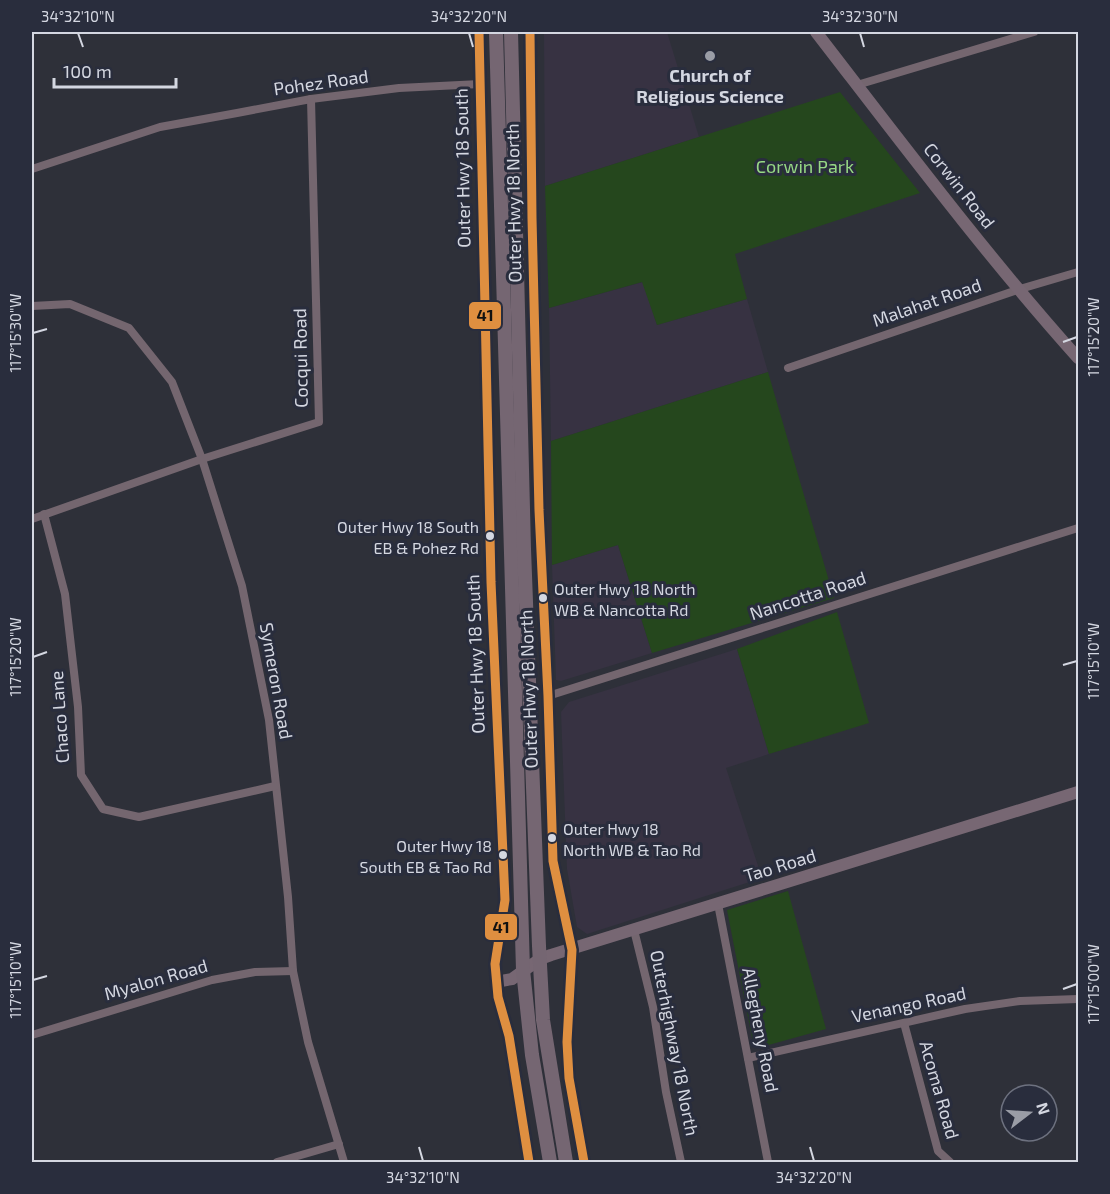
<svg xmlns="http://www.w3.org/2000/svg" width="1110" height="1194" font-family="'Exo 2',sans-serif">
<style>
.commercial{fill:#373242}
.green{fill:#25471d}
.lines{fill:none;stroke-linecap:round;stroke-linejoin:round}
.street{stroke:#74666f;stroke-width:8}
.secondary{stroke:#776773;stroke-width:12}
.primary{stroke:#756672;stroke-width:14}
.bus-1-casing{stroke:#292d3d;stroke-width:14}
.bus-1{stroke:#df8f40;stroke-width:9}
.ticks{fill:none;stroke:#d4d7e1;stroke-width:2}
.poi-dot{fill:#9a9da6;stroke:#292d3d;stroke-width:2}
.bus-dot{fill:#d4d7e1;stroke:#292d3d;stroke-width:2}
.labels{text-anchor:middle;stroke-width:6;stroke-linejoin:round;paint-order:stroke}
.bus-label{font-size:16px;fill:#d4d7e1;stroke:#292d3d;text-anchor:end}
.poi-label{font-size:18px;font-weight:bold;fill:#d4d7e1;stroke:#292d3d}
.street-label{font-size:18px;fill:#d4d7e1;stroke:#292d3d}
.park-label{font-size:18px;fill:#97d985;stroke:#292d3d}
.line-badge{stroke:#292d3d;stroke-width:2}
.pale-badge-label{font-size:16px;text-anchor:middle;font-weight:bold;fill:#111}
.neatline{fill:none;stroke:#d4d7e1;stroke-width:2}
.ticks-label{font-size:15px;text-anchor:middle;fill:#d4d7e1}
</style>
<rect width="100%" height="100%" fill="#2e3039"/>
<!-- commercial -->
<g class="commercial">
<polygon points="544,32 667,32 699,137 545,186"/>
<polygon points="643,282 657,325 747,299 768,372 551,441 549,308"/>
<polygon points="618,545 652,653 561,681 556,680 552,565"/>
<polygon points="737,649 769,754 726,768 762,878 587,934 577,927 567,869 561,712 569,702"/>
</g>
<!-- green -->
<g class="green">
<polygon points="840,92 920,193 735,254 747,299 657,325 642,282 549,308 545,186"/>
<polygon points="768,372 834,598 652,653 618,545 552,565 551,441"/>
<polygon points="837,612 869,723 769,754 737,649"/>
<polygon points="788,891 826,1029 765,1046 753,1043 727,910"/>
</g>
<g class="lines">
<!-- street -->
<g class="street">
<polyline points="857,85 1034,32"/>
<polyline points="32,169 160,127 237,113 311,99 399,88 480,84"/>
<polyline points="32,306 70,304 129,328 172,382 202,459 242,586 269,720 288,897 293,971 308,1042 344,1162"/>
<polyline points="788,368 1017,290 1078,272"/>
<polyline points="44,514 65,594 78,707 81,775 103,809 139,817 275,786"/>
<polyline points="32,519 202,459 319,422 311,99"/>
<polyline points="548,696 1078,528"/>
<polyline points="718,904 768,1162"/>
<polyline points="634,930 653,1007 666,1092 681,1162"/>
<polyline points="904,1023 938,1151 950,1162"/>
<polyline points="32,1035 212,980 255,972 293,971"/>
<polyline points="748,1058 965,1009 1020,1001 1078,999"/>
<polyline points="277,1162 339,1144"/>
</g>
<!-- secondary -->
<g class="secondary">
<polyline points="479,32 491,582 505,900 495,964 498,997 509,1036 529,1162"/>
<polyline points="530,32 532,218 539,510 548,696 553,861 572,950 567,1042 569,1078 584,1162"/>
<path d="M 816,32 C 901,142 985,254 1078,358"/>
<polyline points="496,982 512,979 540,959 551,955 1078,792"/>
</g>
<!-- primary -->
<g class="primary">
<polyline points="496,32 523,970 532,1055 550,1162"/>
<polyline points="511,32 524,549 539,946 543,1020 566,1162"/>
</g>
<!-- bus-1 casing -->
<g class="bus-1-casing">
<g id="bus-1">
<polyline points="479,32 491,582 505,900 495,964 498,997 509,1036 529,1162"/>
<polyline points="530,32 532,218 539,510 548,696 553,861 572,950 567,1042 569,1078 584,1162"/>
</g>
</g>
<!-- bus-1 -->
<use href="#bus-1" class="bus-1"/>
</g>
<!-- ticks -->
<path class="ticks" d="M 78,33 L 83,47M 469,33 L 473,47M 860,33 L 864,47M 33,333 L 47,329M 1063,342 L 1077,337M 33,657 L 47,652M 1063,665 L 1077,661M 33,980 L 47,976M 1063,989 L 1077,984M 419,1147 L 423,1161M 810,1147 L 814,1161"/>
<!-- markers -->
<circle class="poi-dot" cx="710" cy="56" r="6"/>
<g class="bus-dot">
<circle cx="490" cy="536" r="5"/>
<circle cx="543" cy="598" r="5"/>
<circle cx="552" cy="838" r="5"/>
<circle cx="503" cy="855" r="5"/>
</g>
<g class="labels">
<!-- bus labels -->
<g class="bus-label">
<text x="479" y="533">Outer Hwy 18 South<tspan x="479" dy="21">EB &amp; Pohez Rd</tspan></text>
<text x="554" y="595" text-anchor="start">Outer Hwy 18 North<tspan x="554" dy="21">WB &amp; Nancotta Rd</tspan></text>
<text x="563" y="835" text-anchor="start">Outer Hwy 18<tspan x="563" dy="21">North WB &amp; Tao Rd</tspan></text>
<text x="492" y="852">Outer Hwy 18<tspan x="492" dy="21">South EB &amp; Tao Rd</tspan></text>
</g>
<!-- poi labels -->
<g class="poi-label">
<text x="710" y="82">Church of<tspan x="710" dy="21">Religious Science</tspan></text>
</g>
<!-- street labels -->
<g class="street-label">
<text transform="translate(321 83) rotate(-8)" y="6">Pohez Road</text>
<text transform="translate(463 168) rotate(-91)" y="6">Outer Hwy 18 South</text>
<text transform="translate(959 186) rotate(52)" y="6">Corwin Road</text>
<text transform="translate(514 203) rotate(-91)" y="6">Outer Hwy 18 North</text>
<text transform="translate(927 303) rotate(-19)" y="6">Malahat Road</text>
<text transform="translate(301 358) rotate(-91)" y="6">Cocqui Road</text>
<text transform="translate(808 596) rotate(-18)" y="6">Nancotta Road</text>
<text transform="translate(476 654) rotate(-92)" y="6">Outer Hwy 18 South</text>
<text transform="translate(276 681) rotate(80)" y="6">Symeron Road</text>
<text transform="translate(529 689) rotate(-92)" y="6">Outer Hwy 18 North</text>
<text transform="translate(60 717) rotate(-94)" y="6">Chaco Lane</text>
<text transform="translate(780 866) rotate(-17)" y="6">Tao Road</text>
<text transform="translate(156 980) rotate(-16)" y="6">Myalon Road</text>
<text transform="translate(909 1005) rotate(-12)" y="6">Venango Road</text>
<text transform="translate(760 1030) rotate(79)" y="6">Allegheny Road</text>
<text transform="translate(674 1043) rotate(79)" y="6">Outerhighway 18 North</text>
<text transform="translate(939 1090) rotate(74)" y="6">Acoma Road</text>
</g>
<!-- park labels -->
<g class="park-label">
<text x="805" y="173">Corwin Park</text>
</g>
</g>
<g class="line-badge">
<rect x="468" y="301" width="34" height="29" rx="6" fill="#df8f40"/>
<rect x="484" y="913" width="34" height="28" rx="6" fill="#df8f40"/>
</g>
<g class="pale-badge-label">
<text x="485" y="321">41</text>
<text x="501" y="933">41</text>
</g>
<!-- border -->
<rect width="1110" height="1194" fill="none" stroke="#292d3d" stroke-width="66"/>
<!-- north arrow -->
<g transform="translate(1029 1113) rotate(73)"><circle r="28" fill="#292d3d" stroke="#6d717f" stroke-width="1.5"/>
<path d="M0-4.5L10 22L0 15L-10 22Z" fill="#9a9da6"/>
<text y="-9" font-size="16" font-weight="bold" text-anchor="middle" fill="#d4d7e1">N</text>
</g>
<!-- scale -->
<path d="M54 78v9h122v-9" fill="none" stroke="#d4d7e1" stroke-width="3"/>
<text x="63" y="78" font-size="18" fill="#d4d7e1" stroke="#292d3d" stroke-width="4.5" paint-order="stroke">100 m</text>
<rect x="33" y="33" width="1044" height="1128" class="neatline"/>
<g class="ticks-label">
<text x="78" y="22">34°32'10"N</text>
<text x="469" y="22">34°32'20"N</text>
<text x="860" y="22">34°32'30"N</text>
<text transform="translate(16 333) rotate(-90)" y="5">117°15'30"W</text>
<text transform="translate(1094 337) rotate(-90)" y="5">117°15'20"W</text>
<text transform="translate(16 657) rotate(-90)" y="5">117°15'20"W</text>
<text transform="translate(1094 661) rotate(-90)" y="5">117°15'10"W</text>
<text transform="translate(16 980) rotate(-90)" y="5">117°15'10"W</text>
<text transform="translate(1094 984) rotate(-90)" y="5">117°15'00"W</text>
<text x="423" y="1183">34°32'10"N</text>
<text x="814" y="1183">34°32'20"N</text>
</g>
</svg>
